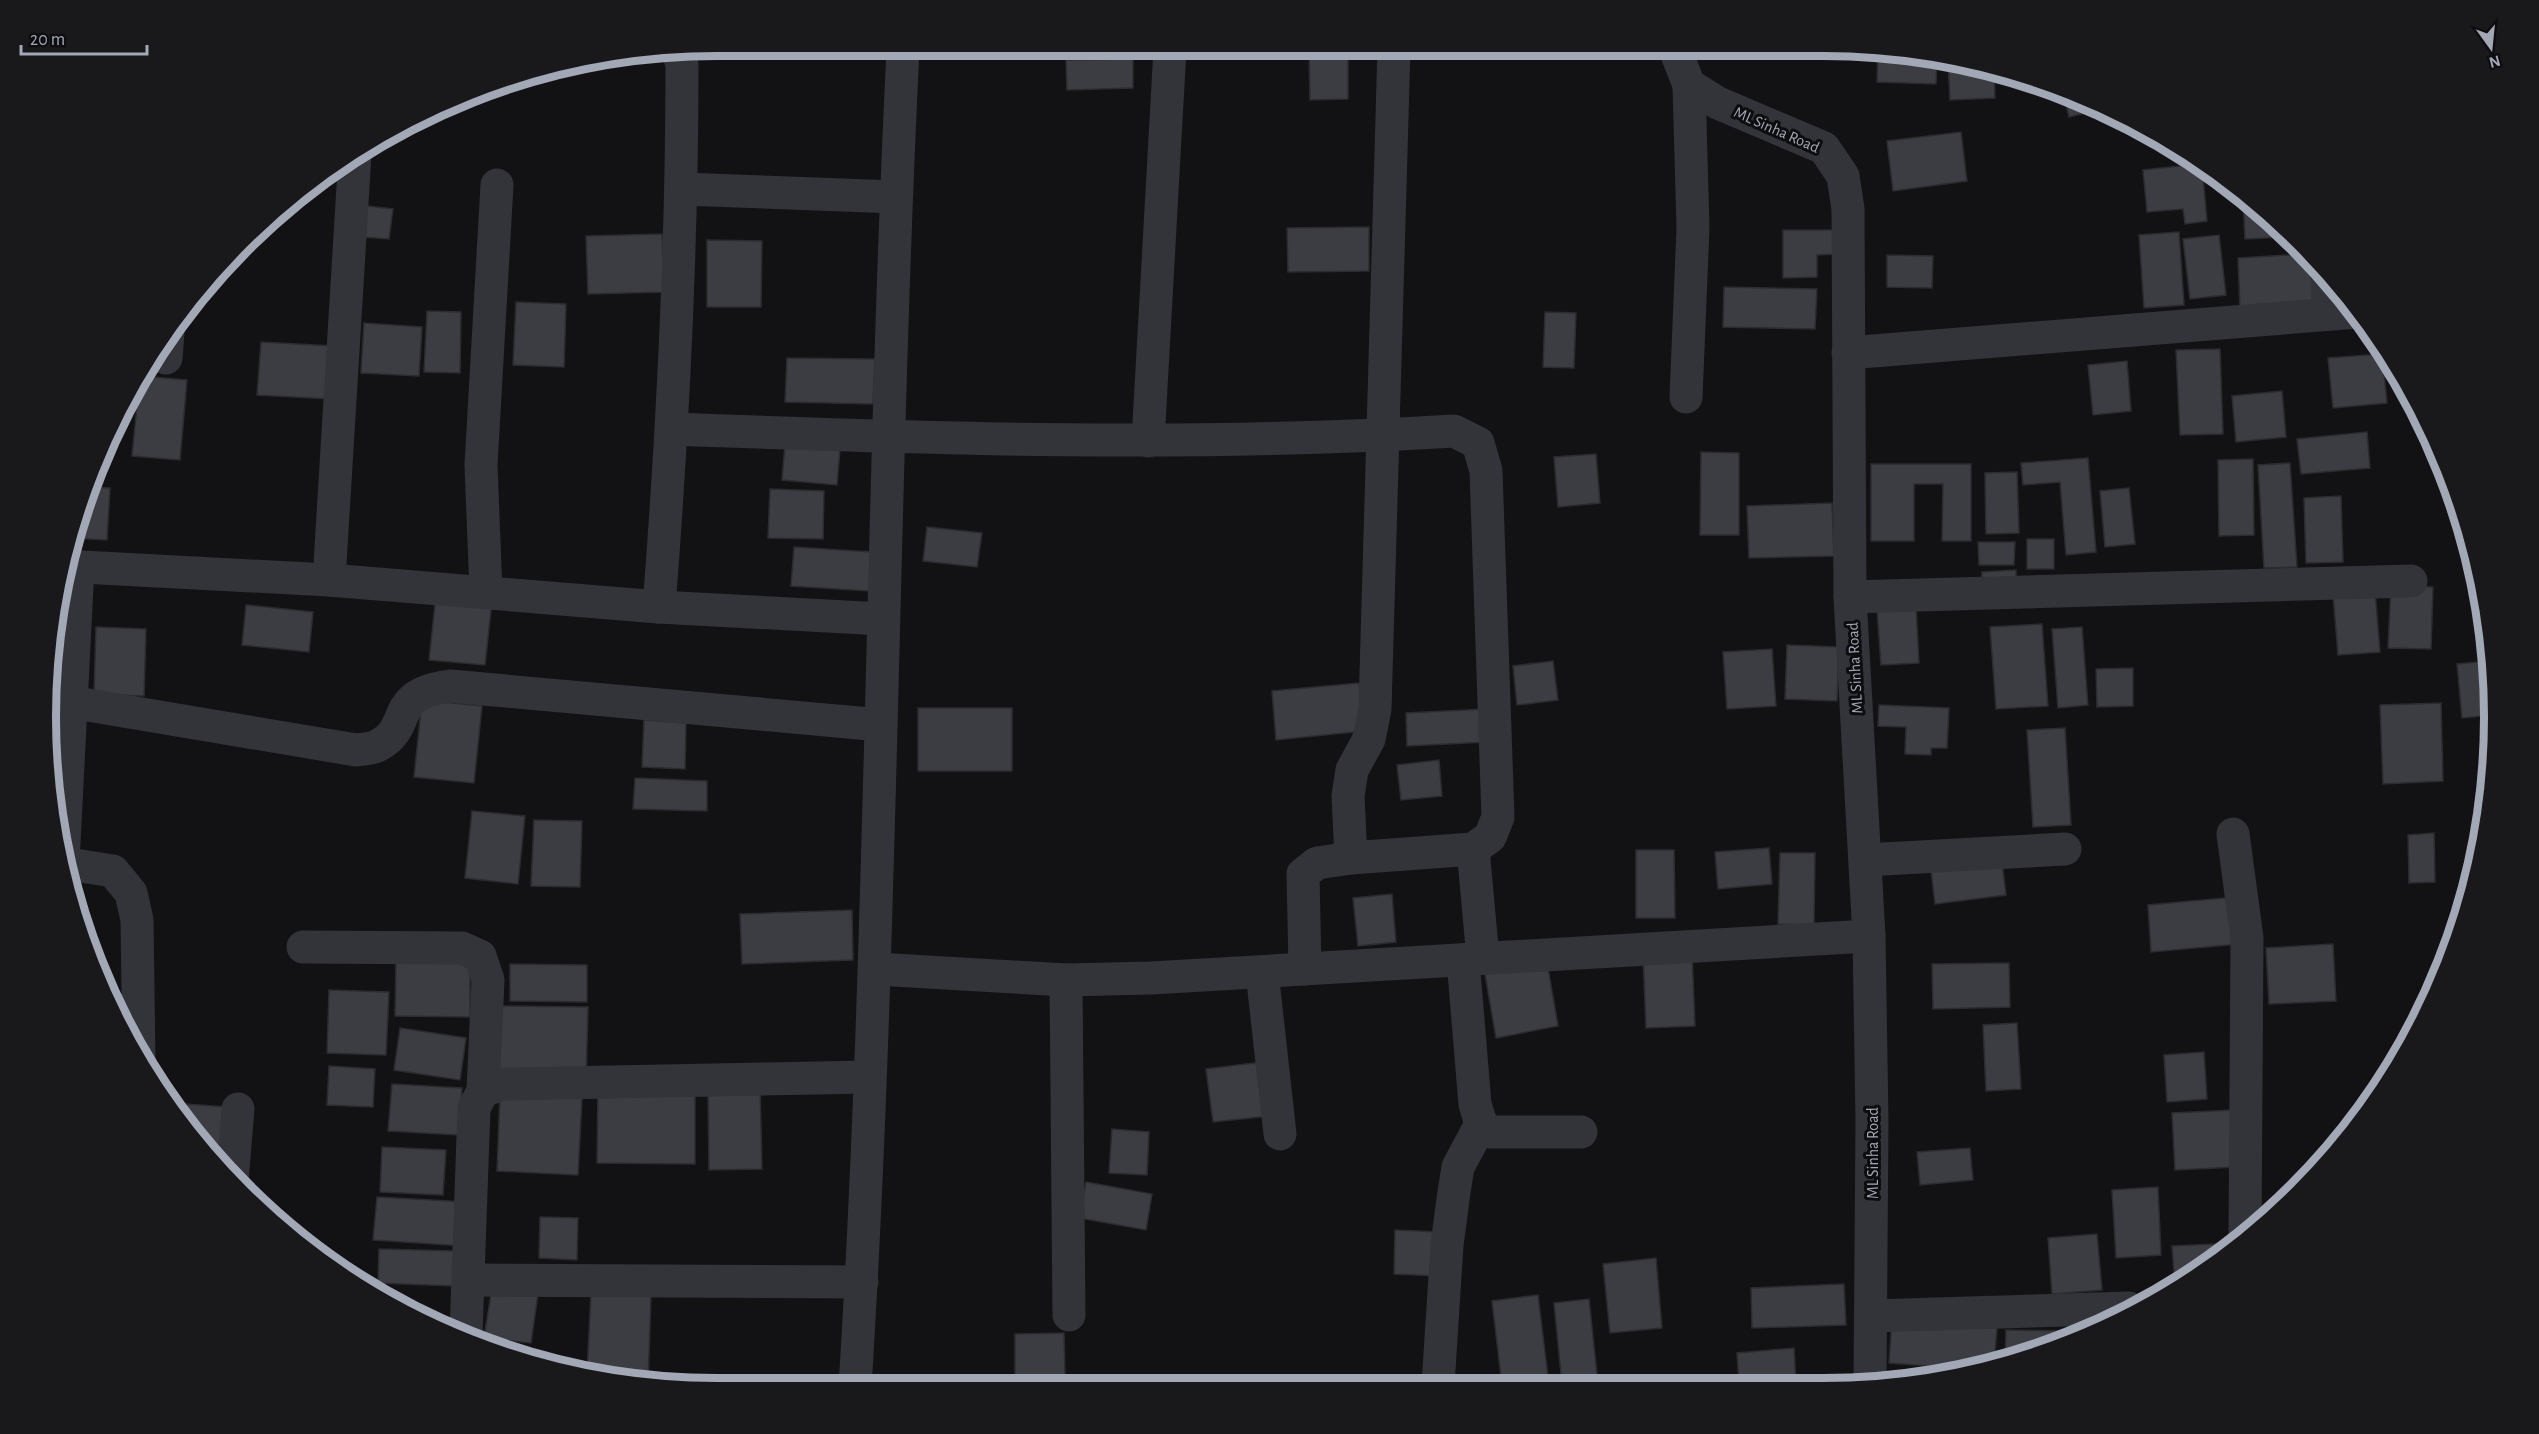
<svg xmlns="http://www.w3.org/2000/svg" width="2539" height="1434" font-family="'Alegreya Sans',sans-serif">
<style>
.building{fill:#3c3d42;stroke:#2c2c30;stroke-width:1.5}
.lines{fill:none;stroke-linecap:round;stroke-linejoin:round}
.street{stroke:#333439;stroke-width:33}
.labels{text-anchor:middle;stroke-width:6;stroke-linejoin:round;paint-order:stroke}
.street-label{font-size:16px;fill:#a2a8b6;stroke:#0d0d0f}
.rim{fill:none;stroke:#a2a8b6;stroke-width:8}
</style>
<rect width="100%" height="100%" fill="#121214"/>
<!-- building -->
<g class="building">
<polygon points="1309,48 1348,48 1348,99 1310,100"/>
<polygon points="1878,48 1937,58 1936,84 1877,82"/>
<polygon points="1133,59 1133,88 1067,90 1066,60"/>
<polygon points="1948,60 1994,68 1995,98 1950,100"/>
<polygon points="2064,96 2097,110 2069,117"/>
<polygon points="1961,132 1967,181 1893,191 1887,141"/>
<polygon points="2176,148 2189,158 2176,158"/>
<polygon points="2199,164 2202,166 2207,221 2185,224 2183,209 2147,212 2143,170"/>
<polygon points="2243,196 2265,212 2288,237 2245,239"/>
<polygon points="367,206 393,209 389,239 364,237"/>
<polygon points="1369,227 1369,271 1288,272 1287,228"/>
<polygon points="1783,230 1833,230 1833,254 1817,255 1817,277 1783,278"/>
<polygon points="2179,232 2184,305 2144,308 2139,235"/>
<polygon points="662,234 664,292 588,294 586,236"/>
<polygon points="2219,235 2226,295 2190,299 2183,239"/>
<polygon points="707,240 762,241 761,307 707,307"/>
<polygon points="2305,254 2313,263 2315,304 2240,308 2238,258"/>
<polygon points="1887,255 1933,256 1932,288 1887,287"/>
<polygon points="1724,287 1817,289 1815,329 1723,327"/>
<polygon points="516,302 566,304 564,367 513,365"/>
<polygon points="427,311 461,312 460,373 424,372"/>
<polygon points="1545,312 1576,313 1574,368 1543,367"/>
<polygon points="364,323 422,327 419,376 361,373"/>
<polygon points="261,342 333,346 331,399 257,395"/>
<polygon points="2220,349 2223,434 2180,435 2176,350"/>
<polygon points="2382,354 2387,403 2333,408 2328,358"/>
<polygon points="787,358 875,359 873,404 785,402"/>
<polygon points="2127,361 2131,411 2093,415 2088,365"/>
<polygon points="140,376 187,380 180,460 132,456"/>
<polygon points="2282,391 2286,437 2236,442 2232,396"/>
<polygon points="2367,432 2370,468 2301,474 2297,439"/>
<polygon points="785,444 840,449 837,485 782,480"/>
<polygon points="1701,452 1739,453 1739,535 1700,535"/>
<polygon points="1596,454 1600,503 1558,507 1554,457"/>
<polygon points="2088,458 2096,552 2066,555 2060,482 2023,485 2021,463"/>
<polygon points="2253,459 2254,535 2219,536 2218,460"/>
<polygon points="2290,463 2297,567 2264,568 2258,465"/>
<polygon points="1871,464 1971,464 1971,541 1942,541 1943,484 1914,484 1914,541 1871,541"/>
<polygon points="2017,472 2019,533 1986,534 1985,473"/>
<polygon points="89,487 110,488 107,540 70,538"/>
<polygon points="2129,488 2135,544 2105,547 2100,491"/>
<polygon points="770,489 824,491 823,539 768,538"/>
<polygon points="2341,496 2343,562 2306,563 2304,498"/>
<polygon points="1832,503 1834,556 1749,558 1747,506"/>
<polygon points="927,527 982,533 977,567 923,561"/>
<rect x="2027" y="539" width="27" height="30"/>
<polygon points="1978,542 2015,542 2014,565 1979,565"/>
<polygon points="794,547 872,552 869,591 791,586"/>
<polygon points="2016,570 2016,581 1982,582 1982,572"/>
<polygon points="62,571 66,650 50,649 51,630"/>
<polygon points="2391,586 2433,587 2431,649 2388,648"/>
<polygon points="2375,591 2380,652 2338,655 2333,594"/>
<polygon points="436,595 492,601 485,665 429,660"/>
<polygon points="246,605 313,612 309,652 242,645"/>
<polygon points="1916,607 1919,663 1881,665 1877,609"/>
<polygon points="2042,624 2048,706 1996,709 1990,627"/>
<polygon points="96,627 146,629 144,696 94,694"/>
<polygon points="2082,627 2088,705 2058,708 2052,629"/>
<polygon points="1787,645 1839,647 1837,701 1785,699"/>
<polygon points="1772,649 1776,706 1727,709 1723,652"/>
<polygon points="1553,661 1558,700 1517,705 1513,666"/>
<polygon points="2490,661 2491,715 2462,718 2457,664"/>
<polygon points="2133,668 2133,706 2097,707 2096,669"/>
<polygon points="49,678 60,678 58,748 47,748"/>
<polygon points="1359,683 1363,731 1276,740 1272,691"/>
<polygon points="422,700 482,706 474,783 414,777"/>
<polygon points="2441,703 2443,781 2383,784 2380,705"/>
<polygon points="1879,705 1949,708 1947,748 1931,748 1931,755 1905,754 1906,727 1878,726"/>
<rect x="918" y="708" width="94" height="63"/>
<polygon points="1486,709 1487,742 1407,746 1406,713"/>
<polygon points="644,720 686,723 685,769 642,767"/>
<polygon points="2065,728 2071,825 2033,827 2027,730"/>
<polygon points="1439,760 1442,796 1401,800 1397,765"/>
<polygon points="635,778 707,781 707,811 633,809"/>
<polygon points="472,811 525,816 518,884 465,878"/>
<polygon points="534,820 582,821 580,887 531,886"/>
<polygon points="2434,833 2435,882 2409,883 2408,835"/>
<polygon points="1769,848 1772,884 1718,889 1715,852"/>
<polygon points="1636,850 1674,850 1675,918 1636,918"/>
<polygon points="1780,853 1815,853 1814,925 1778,924"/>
<polygon points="2002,862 2006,895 1935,904 1931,870"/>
<polygon points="1392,894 1396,942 1358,946 1353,898"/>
<polygon points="2235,897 2239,944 2151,952 2148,905"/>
<polygon points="852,910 853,960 742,964 740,914"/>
<polygon points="2333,944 2336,1001 2269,1004 2266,948"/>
<polygon points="1692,953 1695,1026 1646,1028 1643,954"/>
<polygon points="396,962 470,962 470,1017 395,1016"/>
<polygon points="1547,962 1558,1026 1496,1038 1485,974"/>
<polygon points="2009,963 2010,1007 1933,1009 1932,964"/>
<polygon points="510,964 587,965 587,1002 510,1001"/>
<polygon points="329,990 389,992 386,1055 327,1053"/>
<polygon points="499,1006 588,1007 586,1079 497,1078"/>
<polygon points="2017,1023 2021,1089 1986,1091 1983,1025"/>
<polygon points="400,1028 466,1038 460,1080 394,1070"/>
<polygon points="2204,1052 2207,1099 2167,1102 2164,1055"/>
<polygon points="1262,1062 1269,1116 1213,1122 1206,1069"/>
<polygon points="329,1066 375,1069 373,1107 327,1105"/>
<polygon points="392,1084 462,1088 459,1135 388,1131"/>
<polygon points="760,1086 762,1169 709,1170 708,1087"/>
<polygon points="598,1087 695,1088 695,1164 597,1163"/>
<polygon points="500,1094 582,1098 578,1175 497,1171"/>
<polygon points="171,1103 227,1107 222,1170 212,1160"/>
<polygon points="2234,1110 2236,1167 2175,1170 2172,1113"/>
<polygon points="1112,1129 1149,1132 1147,1175 1109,1173"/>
<polygon points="382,1147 446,1150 443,1195 380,1192"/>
<polygon points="1970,1148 1973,1180 1920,1185 1917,1152"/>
<polygon points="1086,1182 1152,1194 1146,1230 1079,1218"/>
<polygon points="2158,1187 2161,1255 2116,1258 2112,1190"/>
<polygon points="377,1197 467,1202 464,1246 373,1240"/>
<polygon points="540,1217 578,1218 577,1260 539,1258"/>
<polygon points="1395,1230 1440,1232 1439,1276 1394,1274"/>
<polygon points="2097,1234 2102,1290 2052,1294 2048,1238"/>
<polygon points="2235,1243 2195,1276 2175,1286 2172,1246"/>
<polygon points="379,1249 456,1251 455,1286 378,1283"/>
<polygon points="1656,1258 1662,1328 1610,1333 1603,1264"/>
<polygon points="1844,1284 1846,1325 1752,1328 1751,1288"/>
<polygon points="492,1288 538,1294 531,1343 484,1338"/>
<polygon points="591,1293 651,1296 648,1383 587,1373"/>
<polygon points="1538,1295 1549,1385 1502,1385 1492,1301"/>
<polygon points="1589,1299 1598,1384 1562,1384 1554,1303"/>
<polygon points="1892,1321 1997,1328 1994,1364 1971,1369 1889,1363"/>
<polygon points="2006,1330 2075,1331 2075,1335 2038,1353 2005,1361"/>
<polygon points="1064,1333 1065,1375 1015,1376 1015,1334"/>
<polygon points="1794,1348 1796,1384 1739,1384 1737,1353"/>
</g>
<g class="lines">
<!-- street -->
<g class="street">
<polyline points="1674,47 1689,85 1718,103 1824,148 1843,176 1848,209 1850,597 1869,936 1872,1121 1870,1383"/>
<polyline points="682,189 896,197"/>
<polyline points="2327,278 2328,312"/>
<polyline points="1848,353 2358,312"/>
<polyline points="166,358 168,332"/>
<polyline points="1686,397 1693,228 1689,85"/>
<path d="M 673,429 C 933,439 1194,447 1454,431 L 1478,443 L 1486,471 L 1498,817 L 1490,837 L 1473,849 L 1351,858 L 1317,863 L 1303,874 L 1305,969"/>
<polyline points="1148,441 1170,49"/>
<polyline points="63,566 329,580 659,607 883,619"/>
<polyline points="329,580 355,154"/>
<polyline points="486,592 481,465 497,185"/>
<polyline points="1850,597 2411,581"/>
<path d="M 659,607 C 673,427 682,247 682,65 L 678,51"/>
<path d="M 70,702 L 356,750 C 363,749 373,749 379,745 C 414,726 387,694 450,686 L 881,725"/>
<polyline points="2233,834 2247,938 2245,1235"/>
<polyline points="1473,849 1483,958"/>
<polyline points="1351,858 1348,796 1352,770 1369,739 1375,709 1394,48"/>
<polyline points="1865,860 2065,849"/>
<polyline points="62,863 113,871 131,893 137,920 139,1059"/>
<polyline points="63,863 78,567"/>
<polyline points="303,947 462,948 480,956 488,980 483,1091"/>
<polyline points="1463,960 1475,1104 1481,1124 1491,1132 1581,1132"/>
<polyline points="876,969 1066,980 1151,978 1869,936"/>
<polyline points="1262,972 1280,1134"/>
<polyline points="1066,980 1069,1315"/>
<polyline points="232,1181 238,1109"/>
<polyline points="469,1280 862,1282"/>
<polyline points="1871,1316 2129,1308"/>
<polyline points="466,1334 474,1108 483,1091 502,1084 869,1077"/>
<polyline points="1438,1385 1447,1245 1454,1192 1458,1167 1481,1124"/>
<path d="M 855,1387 C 883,942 881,495 903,50"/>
</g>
</g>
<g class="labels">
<!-- street labels -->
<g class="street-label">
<text transform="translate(1777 129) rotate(24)" y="6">ML Sinha Road</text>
<text transform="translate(1854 668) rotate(-93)" y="6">ML Sinha Road</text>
<text transform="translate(1872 1153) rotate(-90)" y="6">ML Sinha Road</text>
</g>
</g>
<!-- crop -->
<path d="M0 0H2539V1434H0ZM717 56H1823A661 661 0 0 1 2484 717V717A661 661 0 0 1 1823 1378H717A661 661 0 0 1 56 717V717A661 661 0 0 1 717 56Z" fill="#19191c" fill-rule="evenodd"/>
<path class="rim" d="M717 56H1823A661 661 0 0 1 2484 717V717A661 661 0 0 1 1823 1378H717A661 661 0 0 1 56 717V717A661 661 0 0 1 717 56Z"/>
<!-- north arrow -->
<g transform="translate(2491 48) rotate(165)" stroke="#0d0d0f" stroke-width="4.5" paint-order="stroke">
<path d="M0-4.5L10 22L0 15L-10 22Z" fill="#a2a8b6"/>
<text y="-9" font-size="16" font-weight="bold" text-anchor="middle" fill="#a2a8b6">N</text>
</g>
<!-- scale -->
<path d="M21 45v9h126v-9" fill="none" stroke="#a2a8b6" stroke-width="3"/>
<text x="30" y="45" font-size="18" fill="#a2a8b6" stroke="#0d0d0f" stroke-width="4.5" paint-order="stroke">20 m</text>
</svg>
